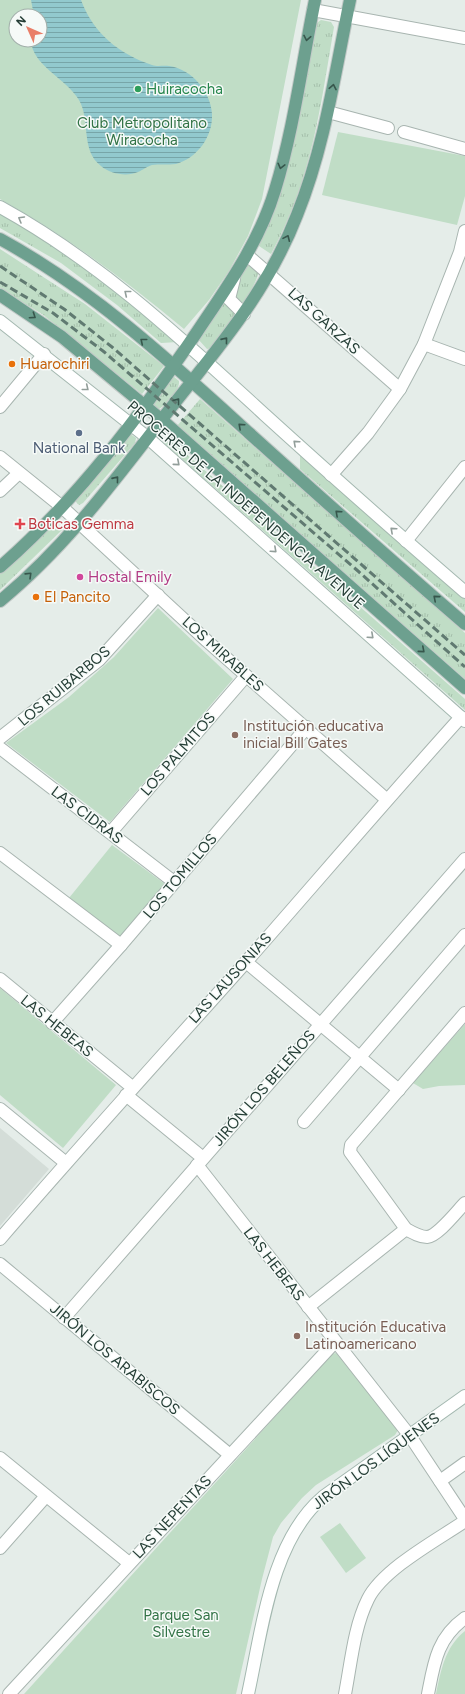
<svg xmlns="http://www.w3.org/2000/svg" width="465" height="1694" font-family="Figtree,sans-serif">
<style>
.built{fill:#d4ddd8}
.grass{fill:url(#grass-tufts)}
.green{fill:#c0ddc6;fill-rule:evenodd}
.water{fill:url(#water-rules)}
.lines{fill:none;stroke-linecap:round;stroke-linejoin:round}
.street-casing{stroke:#a8b5b0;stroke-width:14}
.secondary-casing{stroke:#a4b8b0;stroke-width:14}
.primary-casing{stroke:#c2c9c7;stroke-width:14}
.street{stroke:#fff;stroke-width:12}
.secondary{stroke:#fff;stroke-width:12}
.primary{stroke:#6da08f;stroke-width:12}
.rail{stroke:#607a71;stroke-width:3;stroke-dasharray:8 4;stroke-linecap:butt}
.oneway{stroke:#37564c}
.oneway2{stroke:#929e9a}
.leisure-dot{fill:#2e9e5b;stroke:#f6faf8;stroke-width:1.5}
.food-dot{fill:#e8710a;stroke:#f6faf8;stroke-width:1.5}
.service-dot{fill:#5c6f8a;stroke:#f6faf8;stroke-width:1.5}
.health-dot{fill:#e0444e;stroke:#f6faf8;stroke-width:1.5}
.hotel-dot{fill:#d1479c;stroke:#f6faf8;stroke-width:1.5}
.education-dot{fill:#8d6e63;stroke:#f6faf8;stroke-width:1.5}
.labels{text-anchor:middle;stroke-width:3;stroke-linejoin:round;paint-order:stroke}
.leisure-label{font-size:15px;fill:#27864d;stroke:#f6faf8;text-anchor:start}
.park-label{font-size:15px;fill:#327346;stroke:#f6faf8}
.street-label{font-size:15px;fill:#253e36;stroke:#f6faf8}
.food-label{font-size:15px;fill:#c56008;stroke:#f6faf8;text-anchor:start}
.service-label{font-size:15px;fill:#4e5e75;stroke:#f6faf8}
.health-label{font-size:15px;fill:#be3a42;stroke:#f6faf8;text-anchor:start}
.hotel-label{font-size:15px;fill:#b23c85;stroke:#f6faf8;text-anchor:start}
.education-label{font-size:15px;fill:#785e54;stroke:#f6faf8;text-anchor:start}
</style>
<defs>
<pattern id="grass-tufts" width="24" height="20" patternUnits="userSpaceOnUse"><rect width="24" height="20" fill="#c0ddc6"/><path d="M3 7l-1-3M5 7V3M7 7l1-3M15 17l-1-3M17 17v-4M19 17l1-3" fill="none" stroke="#a5bfab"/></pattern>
<pattern id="water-rules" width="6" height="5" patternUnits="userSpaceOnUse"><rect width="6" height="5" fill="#92c9ce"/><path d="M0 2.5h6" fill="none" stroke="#77a5a8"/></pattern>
</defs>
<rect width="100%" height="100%" fill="#e5ede9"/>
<!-- built -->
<polygon class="built" points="0,1128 49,1169 0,1226"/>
<!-- grass -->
<g class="grass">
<path d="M 321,20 L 331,22 L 334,27 C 320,109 312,179 271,254 L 256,244 L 315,24 Z"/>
<polygon points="0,212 71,256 178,342 161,343 117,305 61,263 0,228"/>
<polygon points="0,249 85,304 164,366 142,394 42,314 0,289"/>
<path d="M 247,265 L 250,265 L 258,271 C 261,282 220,336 212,348 L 207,349 L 198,339 Z"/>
<path d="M 173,376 L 179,381 C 180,390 166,406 157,410 L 153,407 L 153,402 Z"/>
<polygon points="200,399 465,633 465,679 177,426"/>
<polygon points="129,433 136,438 135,443 83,503 79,505 74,500"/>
<polygon points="168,438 465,699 465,710 164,443"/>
<polygon points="300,455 465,599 465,612 300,469"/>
<polygon points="54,522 62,530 0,590 0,573"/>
</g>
<!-- green -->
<g class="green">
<path d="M 0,0 L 301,0 L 262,199 L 248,236 L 229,271 L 209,300 L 184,329 C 126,281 67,236 0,199 ZM 16,16 L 40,16 L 40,40 L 16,40 Z"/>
<polygon points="338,132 465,156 465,196 457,225 322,195"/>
<polygon points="158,608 233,679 110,822 6,743 69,697 114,657"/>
<polygon points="112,845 165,884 120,938 69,898"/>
<polygon points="0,988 116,1085 63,1148 0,1095"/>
<polygon points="465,1024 465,1085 439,1086 423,1089 413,1083"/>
<polygon points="336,1353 398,1430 395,1435 316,1485 302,1498 281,1523 273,1537 262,1579 236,1694 24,1694 332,1354"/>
<polygon points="340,1523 366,1558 346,1573 320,1537"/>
<path d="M 465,1631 L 465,1694 L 436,1694 C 441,1670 445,1647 465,1631 Z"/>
</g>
<!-- water -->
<path class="water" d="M 31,0 L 81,0 C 93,33 119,54 152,65 C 158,67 163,65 169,66 C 192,69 211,92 212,114 C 213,137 197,158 176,164 C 168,165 159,164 152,165 C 146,167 143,170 138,172 C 127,177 110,174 101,166 C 80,150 91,121 79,100 C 66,78 32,66 31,40 L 40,40 L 40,16 L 34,16 Z"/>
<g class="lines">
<!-- street casing -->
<g class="street-casing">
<g id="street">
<polyline points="313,10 465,38"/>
<polyline points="328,112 388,128"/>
<polyline points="404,132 465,149"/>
<polyline points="247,255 400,389"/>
<polyline points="234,279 229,299 244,314"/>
<polyline points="424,344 465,359"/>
<polyline points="0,407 44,354"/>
<polyline points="0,457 62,507 207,641 386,799"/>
<polyline points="331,475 368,433 400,389 424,344 460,252 465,231"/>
<polyline points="0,491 19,473"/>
<polyline points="406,541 465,467"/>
<polyline points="0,738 99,660 158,595"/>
<polyline points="0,748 174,882"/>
<polyline points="111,832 246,676"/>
<polyline points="0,853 121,945"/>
<polyline points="246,962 399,1090"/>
<polyline points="0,979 132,1087"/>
<path d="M 465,1013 L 351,1145 L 350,1152 L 406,1229 C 413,1233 420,1237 427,1237 C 438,1236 457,1211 465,1203"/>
<polyline points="52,1023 121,945 307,727"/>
<polyline points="126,1095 203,1158"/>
<polyline points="0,1109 66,1163"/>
<polyline points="304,1122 465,935"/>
<polyline points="197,1165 410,1436 465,1519"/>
<path d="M 0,1239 C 81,1145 164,1054 246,962 C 318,880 388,798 461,717"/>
<polyline points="0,1264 230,1455"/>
<polyline points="308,1307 406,1229"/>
<polyline points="64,1318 465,859"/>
<polyline points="0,1458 129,1563"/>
<polyline points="440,1481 465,1463"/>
<polyline points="0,1548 46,1496"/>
<polyline points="9,1694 335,1342"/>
<path d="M 345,1694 C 351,1663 354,1627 368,1599 C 383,1569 437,1540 465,1521"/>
<path d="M 428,1694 C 434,1663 437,1638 465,1618"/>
</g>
</g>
<!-- secondary casing -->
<g class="secondary-casing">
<g id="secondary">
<path d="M 0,207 C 100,262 181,338 265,415 C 331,475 398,534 465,592"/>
<polyline points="0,321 148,438 465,721"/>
<path d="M 248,1694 C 262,1630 271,1541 323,1497 L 465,1396"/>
</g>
</g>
<!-- primary casing -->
<g class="primary-casing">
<g id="primary">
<path d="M 0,239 C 92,289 172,363 249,433 C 320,497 392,561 465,624"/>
<polyline points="0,295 62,337 162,420 465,688"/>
<path d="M 0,567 C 77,500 139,417 197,332 C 227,287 259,243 275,190 C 294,128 302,63 315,0"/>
<path d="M 0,601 C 65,548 115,480 166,414 C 216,350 267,293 297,215 C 325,146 335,72 350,0"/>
</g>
</g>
<!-- street -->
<use href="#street" class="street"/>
<!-- secondary -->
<use href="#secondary" class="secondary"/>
<!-- primary -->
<use href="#primary" class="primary"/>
<!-- rail -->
<g class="rail">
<polyline points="0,266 64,309 112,347 465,655"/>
<polyline points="0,282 53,313 103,351 358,571 465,667"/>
</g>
</g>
<!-- one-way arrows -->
<defs><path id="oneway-chevron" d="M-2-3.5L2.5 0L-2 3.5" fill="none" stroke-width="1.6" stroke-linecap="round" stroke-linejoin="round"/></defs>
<g class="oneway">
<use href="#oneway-chevron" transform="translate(307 38) rotate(101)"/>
<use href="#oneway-chevron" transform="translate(333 87) rotate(-79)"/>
<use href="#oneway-chevron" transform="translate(281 166) rotate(104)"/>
<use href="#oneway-chevron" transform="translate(287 238) rotate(-66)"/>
<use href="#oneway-chevron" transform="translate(33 316) rotate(34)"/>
<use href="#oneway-chevron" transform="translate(225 340) rotate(-51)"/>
<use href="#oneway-chevron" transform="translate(143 341) rotate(-141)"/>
<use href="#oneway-chevron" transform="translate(177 401) rotate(-52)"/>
<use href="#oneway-chevron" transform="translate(241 426) rotate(-138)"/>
<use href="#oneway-chevron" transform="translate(116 479) rotate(-51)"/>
<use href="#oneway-chevron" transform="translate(338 513) rotate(-138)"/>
<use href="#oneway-chevron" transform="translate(29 575) rotate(-44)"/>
<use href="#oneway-chevron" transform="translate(436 598) rotate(-139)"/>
<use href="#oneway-chevron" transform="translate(422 650) rotate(41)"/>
</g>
<g class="oneway2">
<use href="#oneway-chevron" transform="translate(21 219) rotate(-150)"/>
<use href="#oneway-chevron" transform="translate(127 293) rotate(-141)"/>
<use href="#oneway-chevron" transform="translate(86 388) rotate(39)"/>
<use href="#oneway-chevron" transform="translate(296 443) rotate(-138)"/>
<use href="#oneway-chevron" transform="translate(177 463) rotate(41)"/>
<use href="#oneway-chevron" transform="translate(393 530) rotate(-138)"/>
<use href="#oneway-chevron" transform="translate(274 550) rotate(42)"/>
<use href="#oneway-chevron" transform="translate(371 636) rotate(42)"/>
</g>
<!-- markers -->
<circle class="leisure-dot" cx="138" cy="89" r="4"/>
<g class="food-dot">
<circle cx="12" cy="364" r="4"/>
<circle cx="36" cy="597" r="4"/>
</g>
<circle class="service-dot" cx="79" cy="433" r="4"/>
<path class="health-dot" d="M18 518h4v4h4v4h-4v4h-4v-4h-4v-4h4z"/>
<circle class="hotel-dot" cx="80" cy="577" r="4"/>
<g class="education-dot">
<circle cx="235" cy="735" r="4"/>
<circle cx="297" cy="1336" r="4"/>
</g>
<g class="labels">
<!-- leisure labels -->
<g class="leisure-label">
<text x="146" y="94">Huiracocha</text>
</g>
<!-- park labels -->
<g class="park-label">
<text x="142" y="128">Club Metropolitano<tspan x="142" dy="17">Wiracocha</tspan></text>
<text x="181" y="1620">Parque San<tspan x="181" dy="17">Silvestre</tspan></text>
</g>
<!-- street labels -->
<g class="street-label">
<text transform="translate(324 321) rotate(42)" y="5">LAS GARZAS</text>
<text transform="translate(246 505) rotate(41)" y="5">PROCERES DE LA INDEPENDENCIA AVENUE</text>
<text transform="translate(223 654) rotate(42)" y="5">LOS MIRABLES</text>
<text transform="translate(64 686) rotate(-40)" y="5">LOS RUIBARBOS</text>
<text transform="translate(178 754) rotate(-49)" y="5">LOS PALMITOS</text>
<text transform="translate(87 815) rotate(37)" y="5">LAS CIDRAS</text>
<text transform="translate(180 876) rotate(-50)" y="5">LOS TOMILLOS</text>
<text transform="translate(230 978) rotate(-48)" y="5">LAS LAUSONIAS</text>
<text transform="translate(57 1026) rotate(39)" y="5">LAS HEBEAS</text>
<text transform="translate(264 1088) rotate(-49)" y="5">JIRÓN LOS BELEÑOS</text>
<text transform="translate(274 1264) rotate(52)" y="5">LAS HEBEAS</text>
<text transform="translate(115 1359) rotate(40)" y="5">JIRÓN LOS ARABISCOS</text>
<text transform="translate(376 1461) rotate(-36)" y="5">JIRÓN LOS LÍQUENES</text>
<text transform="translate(172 1517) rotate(-47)" y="5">LAS NEPENTAS</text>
</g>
<!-- food labels -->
<g class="food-label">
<text x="20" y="369">Huarochiri</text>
<text x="44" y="602">El Pancito</text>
</g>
<!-- service labels -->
<g class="service-label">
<text x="79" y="453">National Bank</text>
</g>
<!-- health labels -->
<g class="health-label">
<text x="28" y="529">Boticas Gemma</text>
</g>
<!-- hotel labels -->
<g class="hotel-label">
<text x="88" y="582">Hostal Emily</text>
</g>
<!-- education labels -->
<g class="education-label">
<text x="243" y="731">Institución educativa<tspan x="243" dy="17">inicial Bill Gates</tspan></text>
<text x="305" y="1332">Institución Educativa<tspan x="305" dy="17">Latinoamericano</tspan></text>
</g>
</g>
<!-- north arrow -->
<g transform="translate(28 28) rotate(315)"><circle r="19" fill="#f6faf8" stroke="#a2afaa"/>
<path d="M0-3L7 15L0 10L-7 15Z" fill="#e97e68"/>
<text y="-6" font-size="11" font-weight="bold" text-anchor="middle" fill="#253e36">N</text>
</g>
</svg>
